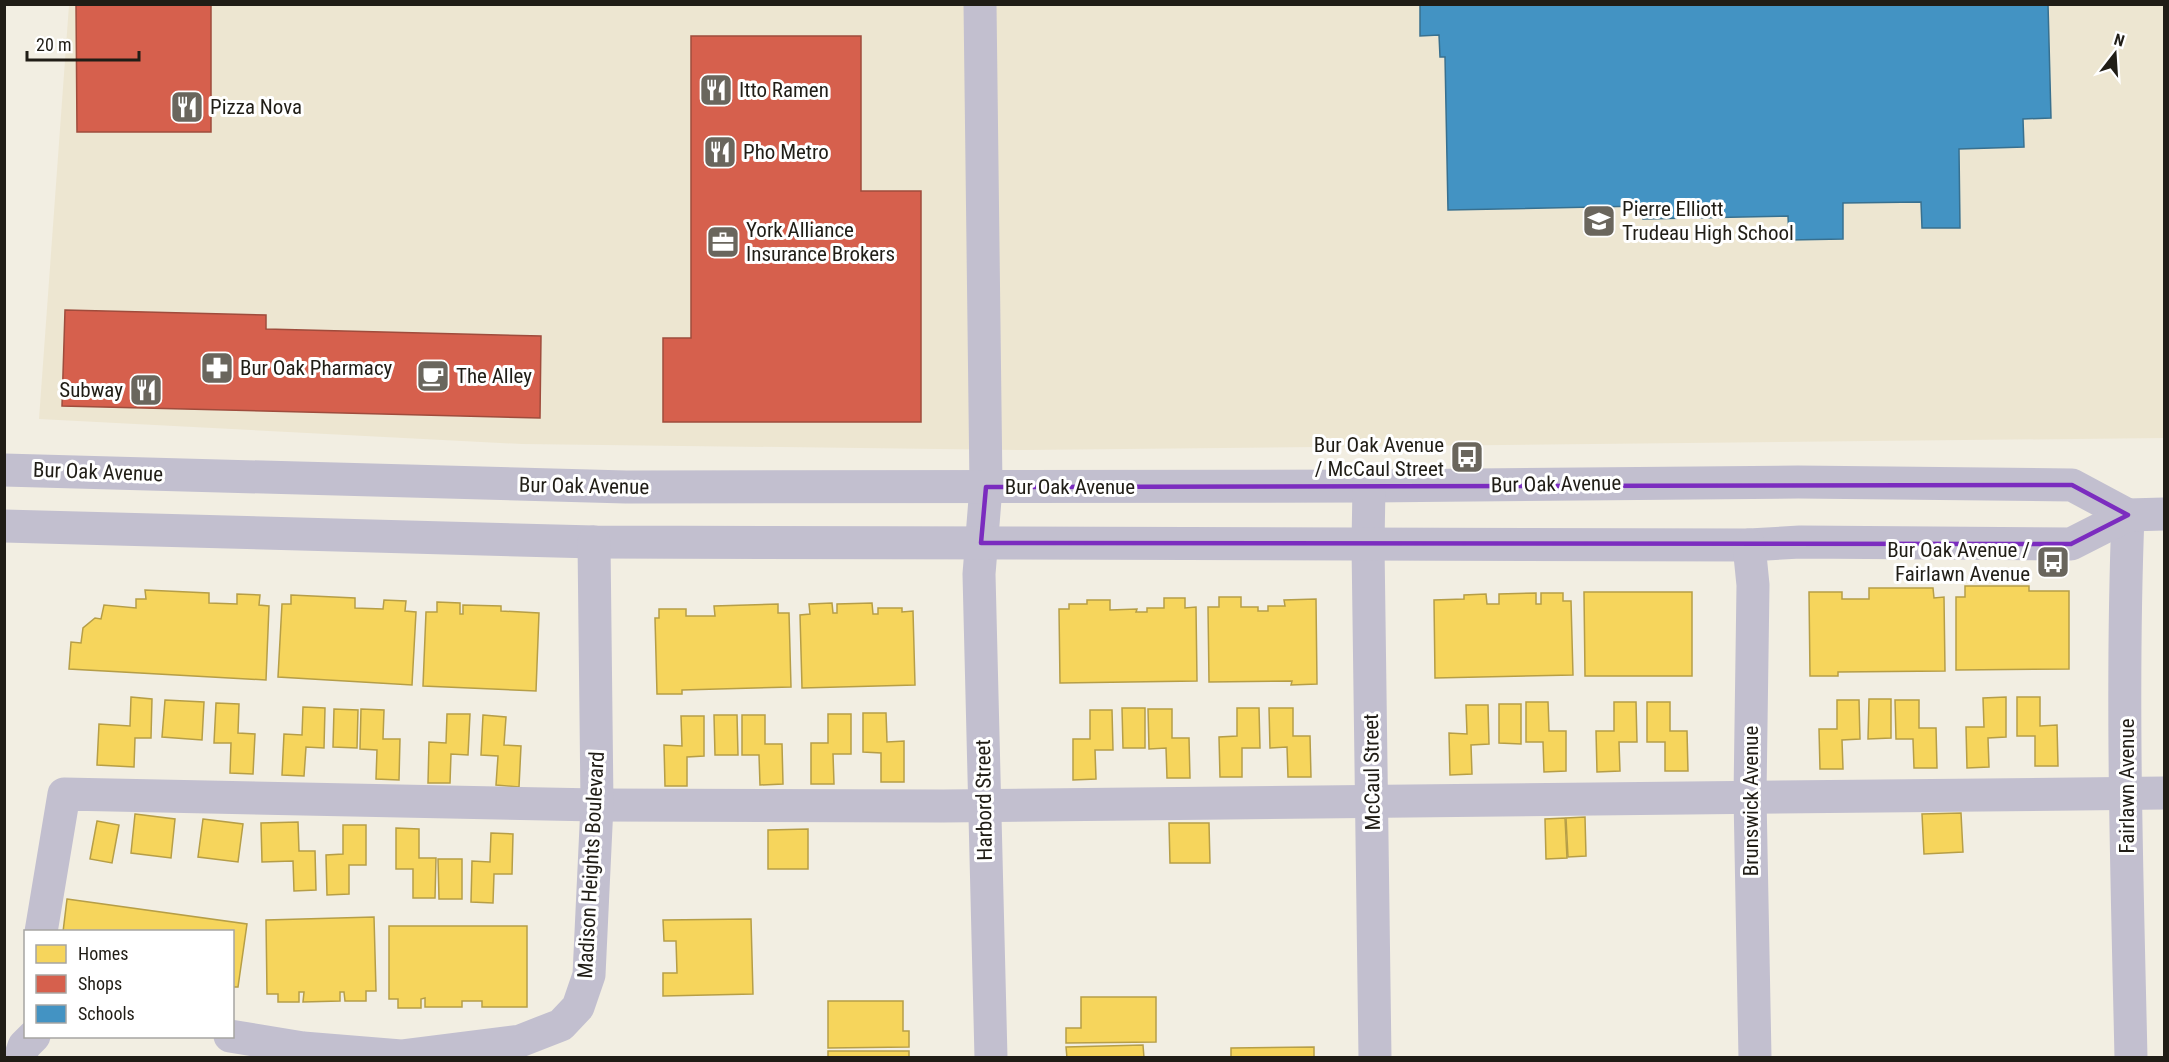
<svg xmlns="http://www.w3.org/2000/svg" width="2169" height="1062" font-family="'Roboto Condensed',sans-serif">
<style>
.built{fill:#ede6d1}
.homes{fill:#f6d55c;stroke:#b69e47;stroke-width:1.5}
.shops{fill:#d6604d;stroke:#9f4c3c;stroke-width:1.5}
.schools{fill:#4393c3;stroke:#38708f;stroke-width:1.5}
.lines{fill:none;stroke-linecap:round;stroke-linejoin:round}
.minor{stroke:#c2bfcf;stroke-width:33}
.marked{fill:none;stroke:#7b2cbf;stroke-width:4.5;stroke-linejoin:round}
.labels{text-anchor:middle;stroke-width:6;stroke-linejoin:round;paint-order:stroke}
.poi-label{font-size:21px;fill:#201d16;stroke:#fff;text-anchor:start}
.street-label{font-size:21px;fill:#201d16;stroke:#fff}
</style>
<rect width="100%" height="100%" fill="#f2eee2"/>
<!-- built -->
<polygon class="built" points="69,5 2164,5 2164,438 1026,450 522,444 39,419"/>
<!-- homes -->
<g class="homes">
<polygon points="1965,586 2029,586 2029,591 2069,591 2069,669 1956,670 1956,597 1965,597"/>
<polygon points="1869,588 1933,588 1934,598 1944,597 1945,671 1838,672 1838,676 1810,676 1809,592 1842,592 1842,599 1869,599"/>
<polygon points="145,590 209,593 209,603 237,604 237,594 260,595 259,605 269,606 266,680 69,669 71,642 81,643 83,628 95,618 101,619 104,605 136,608 136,599 146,599"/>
<polygon points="1584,592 1692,592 1692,676 1585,676"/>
<polygon points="1536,593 1536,604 1541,604 1541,593 1563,593 1563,601 1571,601 1573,675 1435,678 1434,600 1464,599 1464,595 1486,594 1487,604 1499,604 1499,594"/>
<polygon points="291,595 355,598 355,608 383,609 384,600 406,601 405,611 416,612 412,685 278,677 282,604 291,604"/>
<polygon points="1219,597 1241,597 1241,607 1258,607 1258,611 1268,611 1268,606 1285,606 1284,600 1316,599 1317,684 1291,685 1292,681 1209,682 1208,607 1219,607"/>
<polygon points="1164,598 1185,598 1185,608 1196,607 1197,681 1060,683 1059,609 1069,609 1069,604 1087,604 1087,600 1110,600 1110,610 1137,609 1136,612 1147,612 1147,608 1164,608"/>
<polygon points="437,602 460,603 460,614 463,614 463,605 501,606 501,611 539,613 536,691 423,686 426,612 437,612"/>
<polygon points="832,603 833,613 837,613 837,604 872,603 873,614 878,614 878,608 902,608 902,612 913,611 915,685 802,688 800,615 810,614 809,604"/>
<polygon points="778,604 778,613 789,613 791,687 682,690 682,694 657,694 655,618 659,618 659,609 686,609 686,616 715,616 714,606"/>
<polygon points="131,697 152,699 151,738 135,738 134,767 97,765 99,724 130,726"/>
<polygon points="2006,697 2006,737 1988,738 1989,767 1967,768 1966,727 1984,727 1983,698"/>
<polygon points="2017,697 2040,697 2040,726 2057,725 2058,766 2035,766 2035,736 2017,736"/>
<polygon points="1869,699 1891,699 1891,738 1868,739"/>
<polygon points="165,700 204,702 202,740 162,737"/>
<polygon points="1837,700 1859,700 1860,739 1842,740 1843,769 1820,769 1819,729 1837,729"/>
<polygon points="1895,700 1919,700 1919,728 1936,728 1937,768 1914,768 1913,739 1896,739"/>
<polygon points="1526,702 1548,702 1549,731 1566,731 1566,771 1544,772 1543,742 1526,742"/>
<polygon points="1614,702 1636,702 1637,742 1619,742 1620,771 1597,772 1596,731 1614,731"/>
<polygon points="1647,702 1670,702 1670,731 1687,731 1688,771 1665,771 1665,742 1647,742"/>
<polygon points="216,703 239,704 238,733 255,734 253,774 230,773 231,743 214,743"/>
<polygon points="1499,704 1521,704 1521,744 1499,743"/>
<polygon points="1466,705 1488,705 1489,744 1471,745 1472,774 1450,775 1449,733 1467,734"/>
<polygon points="303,707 325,708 324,748 306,747 304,776 282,775 284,734 302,735"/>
<polygon points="1122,708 1145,708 1145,748 1123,748"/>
<polygon points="1237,708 1259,708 1260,748 1242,748 1242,777 1220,777 1219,737 1237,736"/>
<polygon points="1269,708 1293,708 1293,736 1310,736 1311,777 1288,777 1287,747 1270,748"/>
<polygon points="334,709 358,710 357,748 333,747"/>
<polygon points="361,709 384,710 383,739 400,739 399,780 376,779 377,750 360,749"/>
<polygon points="1148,709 1172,709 1172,738 1189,738 1190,778 1167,778 1166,748 1149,749"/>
<polygon points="1090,710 1112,710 1113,750 1095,750 1096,779 1073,780 1073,739 1090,739"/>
<polygon points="863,713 886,713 887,742 904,741 904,782 881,782 881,753 863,752"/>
<polygon points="447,714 470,714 468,755 451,754 450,783 428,783 429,742 446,743"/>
<polygon points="828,714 851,714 851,754 833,754 834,784 811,784 811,743 828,743"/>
<polygon points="483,715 506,717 504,745 521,746 519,787 496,785 498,756 481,755"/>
<polygon points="714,715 737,715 738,755 715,755"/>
<polygon points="742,715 765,715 765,744 782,744 783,784 760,785 759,755 742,755"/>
<polygon points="681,716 704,716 704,756 687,757 687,786 665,786 664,745 682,746"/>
<polygon points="1961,813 1963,852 1924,854 1922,814"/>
<polygon points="135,814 175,819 171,858 131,853"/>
<polygon points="1585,817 1586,856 1568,857 1566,818"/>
<polygon points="1565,818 1567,858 1546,859 1545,819"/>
<polygon points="203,819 243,824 238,862 198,857"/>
<polygon points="97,821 119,825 112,863 90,859"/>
<polygon points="298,822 299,851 315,851 316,890 294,891 293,861 262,862 261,823"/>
<polygon points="1169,823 1209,823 1210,863 1170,863"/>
<polygon points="343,825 366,825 366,865 349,865 349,894 327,895 326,855 343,854"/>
<polygon points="396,828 419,829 419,858 436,858 435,898 413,898 413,869 396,869"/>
<polygon points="808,829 808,869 768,869 768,830"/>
<polygon points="491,833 513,834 512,874 494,874 493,903 471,902 472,861 490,862"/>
<polygon points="438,859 462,859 462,899 439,899"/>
<polygon points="67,899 247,924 238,987 232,987 232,932 63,932"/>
<polygon points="374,917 376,991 366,991 366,1001 345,1001 344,992 340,992 340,1001 303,1002 304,992 299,992 299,1002 278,1002 278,994 267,994 266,920"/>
<polygon points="751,919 753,994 663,996 663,973 677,973 676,941 664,941 663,920"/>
<polygon points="389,926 527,926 527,1007 482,1007 482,1001 462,1001 462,1007 425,1007 425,998 421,999 421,1008 398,1008 398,999 389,999"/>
<polygon points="1081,997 1156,997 1156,1042 1066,1043 1066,1028 1081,1028"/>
<polygon points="828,1001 903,1001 903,1031 909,1031 909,1047 828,1048"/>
<polygon points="1143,1045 1144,1058 1067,1058 1066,1047"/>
<polygon points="1314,1047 1314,1058 1231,1058 1231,1048"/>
<rect x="828" y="1051" width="81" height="7"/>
</g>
<!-- shops -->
<g class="shops">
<polygon points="76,4 211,4 211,132 77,132"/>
<polygon points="691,36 861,36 861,191 921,191 921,422 663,422 663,338 691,338"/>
<polygon points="65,310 266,315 266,329 541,336 540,418 62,406"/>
</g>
<!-- schools -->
<polygon class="schools" points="1420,4 2048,4 2051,118 2023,119 2024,147 1959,149 1960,228 1922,228 1921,202 1843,203 1843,239 1789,240 1788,216 1643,219 1642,206 1448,210 1445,57 1440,57 1439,35 1420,36"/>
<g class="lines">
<!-- minor -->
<g class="minor">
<polyline points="980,4 986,487 979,574 991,1058"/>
<polyline points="4,470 626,487 1369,486 1798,482 2072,485 2128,515"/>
<polyline points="1369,486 1368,545 1375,1058"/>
<path d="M 2128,515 C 2121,696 2127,877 2131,1058"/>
<polyline points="4,526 594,542 1749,545 1800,542 2071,544 2128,515 2164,514"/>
<polyline points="1749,545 1753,585 1750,796 1755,1058"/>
<polyline points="41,932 64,794 597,805 943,806 2164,793"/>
<polyline points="230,1036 303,1048 401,1056 520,1041 561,1025 578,1007 589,975 597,805 594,542"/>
<polyline points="20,1058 24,1046 34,1036"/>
</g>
</g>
<!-- marked area -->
<path class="marked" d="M 2072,485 L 2128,515 L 2071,544 L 981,543 L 986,487 Z"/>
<!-- icons -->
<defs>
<g id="restaurant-square" transform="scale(1.725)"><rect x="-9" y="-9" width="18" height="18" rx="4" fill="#6a665d" stroke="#fff"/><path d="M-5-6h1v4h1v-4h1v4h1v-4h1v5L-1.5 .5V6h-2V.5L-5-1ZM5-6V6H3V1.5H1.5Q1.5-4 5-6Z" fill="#fff"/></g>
<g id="school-square" transform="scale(1.725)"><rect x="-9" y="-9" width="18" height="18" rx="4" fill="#6a665d" stroke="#fff"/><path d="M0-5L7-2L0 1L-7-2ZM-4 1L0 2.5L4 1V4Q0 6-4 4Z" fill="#fff"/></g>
<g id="office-square" transform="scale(1.725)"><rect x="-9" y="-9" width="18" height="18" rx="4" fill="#6a665d" stroke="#fff"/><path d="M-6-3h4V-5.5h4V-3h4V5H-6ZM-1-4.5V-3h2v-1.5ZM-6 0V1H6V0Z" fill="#fff"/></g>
<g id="pharmacy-square" transform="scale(1.725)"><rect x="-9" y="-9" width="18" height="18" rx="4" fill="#6a665d" stroke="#fff"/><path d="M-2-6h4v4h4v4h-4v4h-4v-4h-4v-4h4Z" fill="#fff"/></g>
<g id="cafe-square" transform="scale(1.725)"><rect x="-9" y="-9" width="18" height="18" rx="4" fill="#6a665d" stroke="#fff"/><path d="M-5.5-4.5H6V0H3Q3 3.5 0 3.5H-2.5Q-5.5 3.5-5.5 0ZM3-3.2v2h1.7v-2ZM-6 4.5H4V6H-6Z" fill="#fff"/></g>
<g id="bus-square" transform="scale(1.725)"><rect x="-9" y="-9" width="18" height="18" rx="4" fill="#6a665d" stroke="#fff"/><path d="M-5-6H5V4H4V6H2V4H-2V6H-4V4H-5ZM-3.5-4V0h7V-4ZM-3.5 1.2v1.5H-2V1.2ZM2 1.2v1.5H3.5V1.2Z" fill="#fff"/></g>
</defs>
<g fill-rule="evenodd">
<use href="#restaurant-square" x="716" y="90"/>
<use href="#restaurant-square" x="187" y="107"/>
<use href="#restaurant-square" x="720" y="152"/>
<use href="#school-square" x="1599" y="221"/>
<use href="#office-square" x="723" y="242"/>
<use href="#pharmacy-square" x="217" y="368"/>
<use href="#cafe-square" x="433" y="376"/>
<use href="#restaurant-square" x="146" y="390"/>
<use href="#bus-square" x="1467" y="457"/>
<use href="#bus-square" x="2053" y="562"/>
</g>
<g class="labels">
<!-- poi labels -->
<g class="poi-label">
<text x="739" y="97">Itto Ramen</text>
<text x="210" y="114">Pizza Nova</text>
<text x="743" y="159">Pho Metro</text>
<text x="1622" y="216">Pierre Elliott<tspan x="1622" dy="24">Trudeau High School</tspan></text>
<text x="746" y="237">York Alliance<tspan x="746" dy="24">Insurance Brokers</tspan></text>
<text x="240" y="375">Bur Oak Pharmacy</text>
<text x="456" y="383">The Alley</text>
<text x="123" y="397" text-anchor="end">Subway</text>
<text x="1444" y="452" text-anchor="end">Bur Oak Avenue<tspan x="1444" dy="24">/ McCaul Street</tspan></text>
<text x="2030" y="557" text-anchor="end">Bur Oak Avenue /<tspan x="2030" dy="24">Fairlawn Avenue</tspan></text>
</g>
<!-- street labels -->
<g class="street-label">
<text transform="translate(98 472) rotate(2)" y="7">Bur Oak Avenue</text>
<text transform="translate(1556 484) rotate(-1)" y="7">Bur Oak Avenue</text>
<text transform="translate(584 486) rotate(1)" y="7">Bur Oak Avenue</text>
<text x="1070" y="494">Bur Oak Avenue</text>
<text transform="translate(1372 772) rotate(-91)" y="7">McCaul Street</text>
<text transform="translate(2127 786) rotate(-90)" y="7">Fairlawn Avenue</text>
<text transform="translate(984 800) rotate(-91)" y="7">Harbord Street</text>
<text transform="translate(1751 801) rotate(-90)" y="7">Brunswick Avenue</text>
<text transform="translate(591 865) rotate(-87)" y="7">Madison Heights Boulevard</text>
</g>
</g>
<!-- border -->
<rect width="2169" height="1062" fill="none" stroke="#201d16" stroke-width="12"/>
<!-- legend -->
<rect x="24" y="930" width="210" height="108" fill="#ffffff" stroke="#a6a5a2" stroke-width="1.5"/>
<rect x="36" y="945" width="30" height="18" fill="#f6d55c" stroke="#a6a5a2" stroke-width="1.5"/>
<text x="78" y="960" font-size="18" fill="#201d16">Homes</text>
<rect x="36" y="975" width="30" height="18" fill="#d6604d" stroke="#a6a5a2" stroke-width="1.5"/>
<text x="78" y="990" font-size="18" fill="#201d16">Shops</text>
<rect x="36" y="1005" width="30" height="18" fill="#4393c3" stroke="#a6a5a2" stroke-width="1.5"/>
<text x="78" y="1020" font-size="18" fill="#201d16">Schools</text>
<!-- north arrow -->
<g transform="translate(2115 54) rotate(17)" stroke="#ffffff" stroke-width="4.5" paint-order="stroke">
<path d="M0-4.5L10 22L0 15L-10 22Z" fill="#201d16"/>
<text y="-9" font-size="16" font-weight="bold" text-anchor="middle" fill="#201d16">N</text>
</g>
<!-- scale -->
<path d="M27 51v9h112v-9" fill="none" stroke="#201d16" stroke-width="3"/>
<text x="36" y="51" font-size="18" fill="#201d16" stroke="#ffffff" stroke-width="4.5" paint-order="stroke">20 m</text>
</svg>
